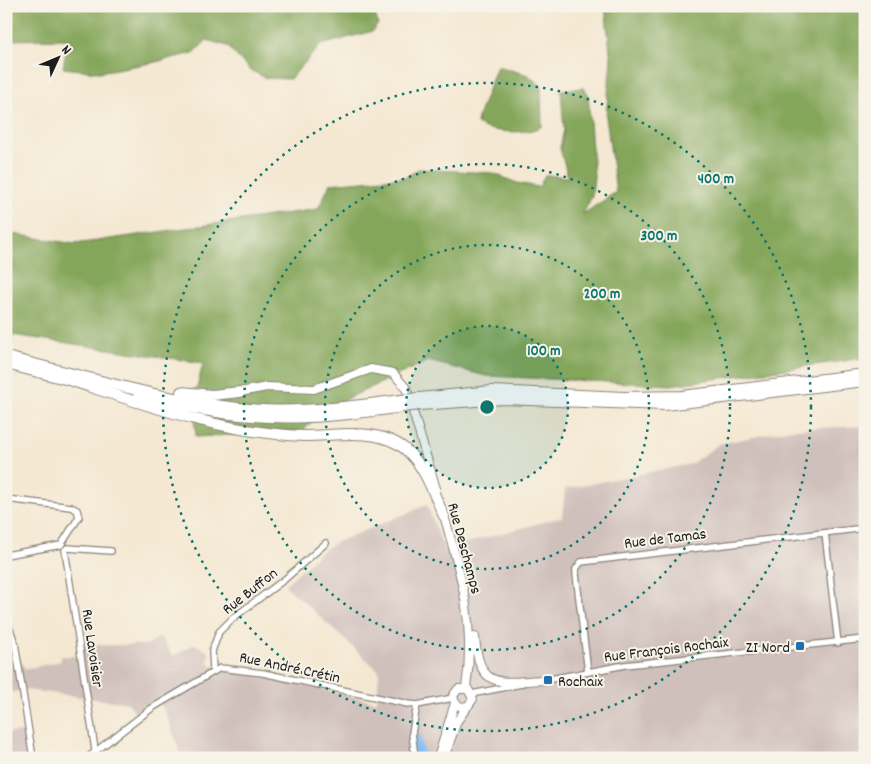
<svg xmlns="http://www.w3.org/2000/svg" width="871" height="764" font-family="Dekko,sans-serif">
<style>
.industrial{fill:#d0c0bc}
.forest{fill:#84a65a;stroke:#50613b}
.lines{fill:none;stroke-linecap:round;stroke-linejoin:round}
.river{stroke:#82bdf4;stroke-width:10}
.minor-casing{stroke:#888277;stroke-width:8}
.secondary-casing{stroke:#888277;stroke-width:10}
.motorway-casing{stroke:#888277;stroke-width:12}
.minor{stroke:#fff;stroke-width:5.5}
.secondary{stroke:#fff;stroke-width:8}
.motorway{stroke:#fff;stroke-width:10}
.motorway-bridge-casing{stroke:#888277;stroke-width:12;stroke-linecap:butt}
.motorway-bridge{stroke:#fff;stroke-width:10}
.ring{fill:none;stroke:#0f766e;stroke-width:2.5;stroke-dasharray:2.5 5}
.poi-dot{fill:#1f6fb2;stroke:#f7f3e8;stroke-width:2}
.labels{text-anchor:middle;stroke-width:4;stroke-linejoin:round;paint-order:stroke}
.street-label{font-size:16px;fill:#1c1c1c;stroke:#f7f3e8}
.poi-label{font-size:16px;fill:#1c1c1c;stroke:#f7f3e8;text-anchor:end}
.centre{fill:#0f766e;stroke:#f7f3e8;stroke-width:2.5}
.ring-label{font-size:15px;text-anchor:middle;font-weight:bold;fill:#0f766e;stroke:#f7f3e8;stroke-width:4;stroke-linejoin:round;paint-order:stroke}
</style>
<rect width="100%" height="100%" fill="#f7f3e8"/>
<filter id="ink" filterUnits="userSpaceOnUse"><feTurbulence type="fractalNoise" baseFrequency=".02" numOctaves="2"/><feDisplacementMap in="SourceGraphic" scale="10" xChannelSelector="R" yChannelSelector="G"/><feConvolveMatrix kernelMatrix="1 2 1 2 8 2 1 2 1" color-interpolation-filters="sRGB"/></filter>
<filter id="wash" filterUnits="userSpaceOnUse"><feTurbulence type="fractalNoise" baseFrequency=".0096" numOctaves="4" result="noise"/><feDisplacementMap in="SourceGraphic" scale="20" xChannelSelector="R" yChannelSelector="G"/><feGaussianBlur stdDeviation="1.12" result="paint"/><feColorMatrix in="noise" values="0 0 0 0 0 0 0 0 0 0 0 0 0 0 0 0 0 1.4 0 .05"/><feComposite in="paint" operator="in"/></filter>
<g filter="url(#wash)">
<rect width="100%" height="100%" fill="#f4e8d2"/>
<!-- industrial -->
<g class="industrial">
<polygon points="865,426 865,758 226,758 180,753 167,715 157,699 136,713 128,703 27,690 6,693 6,630 25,669 61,661 61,656 77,656 84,645 147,645 160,636 173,656 195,644 209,652 208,663 220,670 269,677 377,702 379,671 285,585 323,550 337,542 427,505 444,549 562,517 565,489 691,464 719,444 791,429"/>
<polygon points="25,732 30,758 6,758 6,733"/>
</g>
<!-- forest -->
<g class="forest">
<polygon points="6,6 373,6 378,24 373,31 321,45 290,79 266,78 250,70 227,46 207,40 194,53 151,63 99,72 63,68 68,39 6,40"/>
<polygon points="605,6 865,6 865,358 671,385 486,376 428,361 325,409 303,431 196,437 193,405 203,363 6,334 6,233 75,244 318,209 330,184 406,177 418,169 493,173 517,183 539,187 545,175 568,177 560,148 564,130 561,90 584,88 588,94 594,176 592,196 583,214 616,192 606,117 611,60"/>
<path d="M 497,66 L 528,75 L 541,86 L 542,126 C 530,135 489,133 477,124 L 478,117 Z"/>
</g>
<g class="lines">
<!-- river -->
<polyline class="river" points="416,738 420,758"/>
</g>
</g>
<g filter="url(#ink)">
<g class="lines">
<!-- minor casing -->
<g class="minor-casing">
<g id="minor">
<polyline points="6,499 71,507 77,510 79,517 61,545 6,555"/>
<polyline points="825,533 838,643"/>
<polyline points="67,548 111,551"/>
<polyline points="65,550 95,750"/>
<polyline points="6,619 15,643 33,758"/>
<polyline points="213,670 212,651 219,632 233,618 285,579 326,543"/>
<polyline points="588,672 576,574 576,569 581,562 865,528"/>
<polyline points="540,681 625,665 865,639"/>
<polyline points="472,694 521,684"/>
<polyline points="87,758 152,708 220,668 263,673 408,704 417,705 453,698"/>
<polyline points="415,758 412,733 417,705"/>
</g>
</g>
<!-- secondary casing -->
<g class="secondary-casing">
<g id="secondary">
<polyline points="240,392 267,387 314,389 371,369 393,373 406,388 436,489"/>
<path d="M 443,512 C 461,574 476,623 466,688"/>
<path d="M 475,637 C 479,691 499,682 544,680"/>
<polyline points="438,758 455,703"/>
<polyline points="444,758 457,721 473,699 468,689 458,689 453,696 455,703 461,707 468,706"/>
</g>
</g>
<!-- motorway casing -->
<g class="motorway-casing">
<g id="motorway">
<path d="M 6,357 C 90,377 175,405 262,410 C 308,412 355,406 401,400"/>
<polyline points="6,364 73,381"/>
<path d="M 69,380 C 147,405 222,433 304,436 C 335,436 371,428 398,444 C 423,459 432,491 444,516"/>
<polyline points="181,392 212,395 240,392"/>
<path d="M 138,397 C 194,410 251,420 308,417 C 340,416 372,411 403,407"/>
<polyline points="419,398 492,391 624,397 682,396 865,374"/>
<polyline points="420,405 503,399 665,405 865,381"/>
</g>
</g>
<!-- minor -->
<use href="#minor" class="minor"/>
<!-- secondary -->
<use href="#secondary" class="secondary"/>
<!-- motorway -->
<use href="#motorway" class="motorway"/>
<!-- motorway-bridge casing -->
<g class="motorway-bridge-casing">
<g id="motorway-bridge">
<polyline points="401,400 419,398"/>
<polyline points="403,407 420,405"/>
</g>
</g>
<!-- motorway-bridge -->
<use href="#motorway-bridge" class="motorway-bridge"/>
</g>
</g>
<!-- distance rings -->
<circle cx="487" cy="407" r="81" fill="#0f766e" fill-opacity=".12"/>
<g class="ring">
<circle cx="487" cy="407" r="81"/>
<circle cx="487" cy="407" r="162"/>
<circle cx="487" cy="407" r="243"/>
<circle cx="487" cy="407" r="324"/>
</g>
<!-- markers -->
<g class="poi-dot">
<rect x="795" y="641" width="10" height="10" rx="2.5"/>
<rect x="543" y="675" width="10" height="10" rx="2.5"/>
</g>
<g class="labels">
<!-- street labels -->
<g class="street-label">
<text transform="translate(665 537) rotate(-7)" y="6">Rue de Tamas</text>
<text transform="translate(466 548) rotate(75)" y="6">Rue Deschamps</text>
<text transform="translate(249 590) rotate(-38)" y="6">Rue Buffon</text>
<text transform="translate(94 648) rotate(82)" y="6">Rue Lavoisier</text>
<text transform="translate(666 648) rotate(-7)" y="6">Rue François Rochaix</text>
<text transform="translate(290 666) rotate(12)" y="6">Rue André Crétin</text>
</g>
<!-- poi labels -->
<g class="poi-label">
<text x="790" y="652">ZI Nord</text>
<text x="558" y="686" text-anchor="start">Rochaix</text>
</g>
</g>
<circle cx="487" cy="407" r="8" class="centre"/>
<g class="ring-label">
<text x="716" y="183">400 m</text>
<text x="659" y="240">300 m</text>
<text x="602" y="298">200 m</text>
<text x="544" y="355">100 m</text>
</g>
<!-- margin -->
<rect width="871" height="764" fill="none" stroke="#f7f3e8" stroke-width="25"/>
<!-- north arrow -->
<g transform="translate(58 58) rotate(46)" stroke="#f7f3e8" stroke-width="4" paint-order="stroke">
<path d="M0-4L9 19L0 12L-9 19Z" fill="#1c1c1c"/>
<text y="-8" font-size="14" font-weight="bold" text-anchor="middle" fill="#1c1c1c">N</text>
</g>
</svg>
